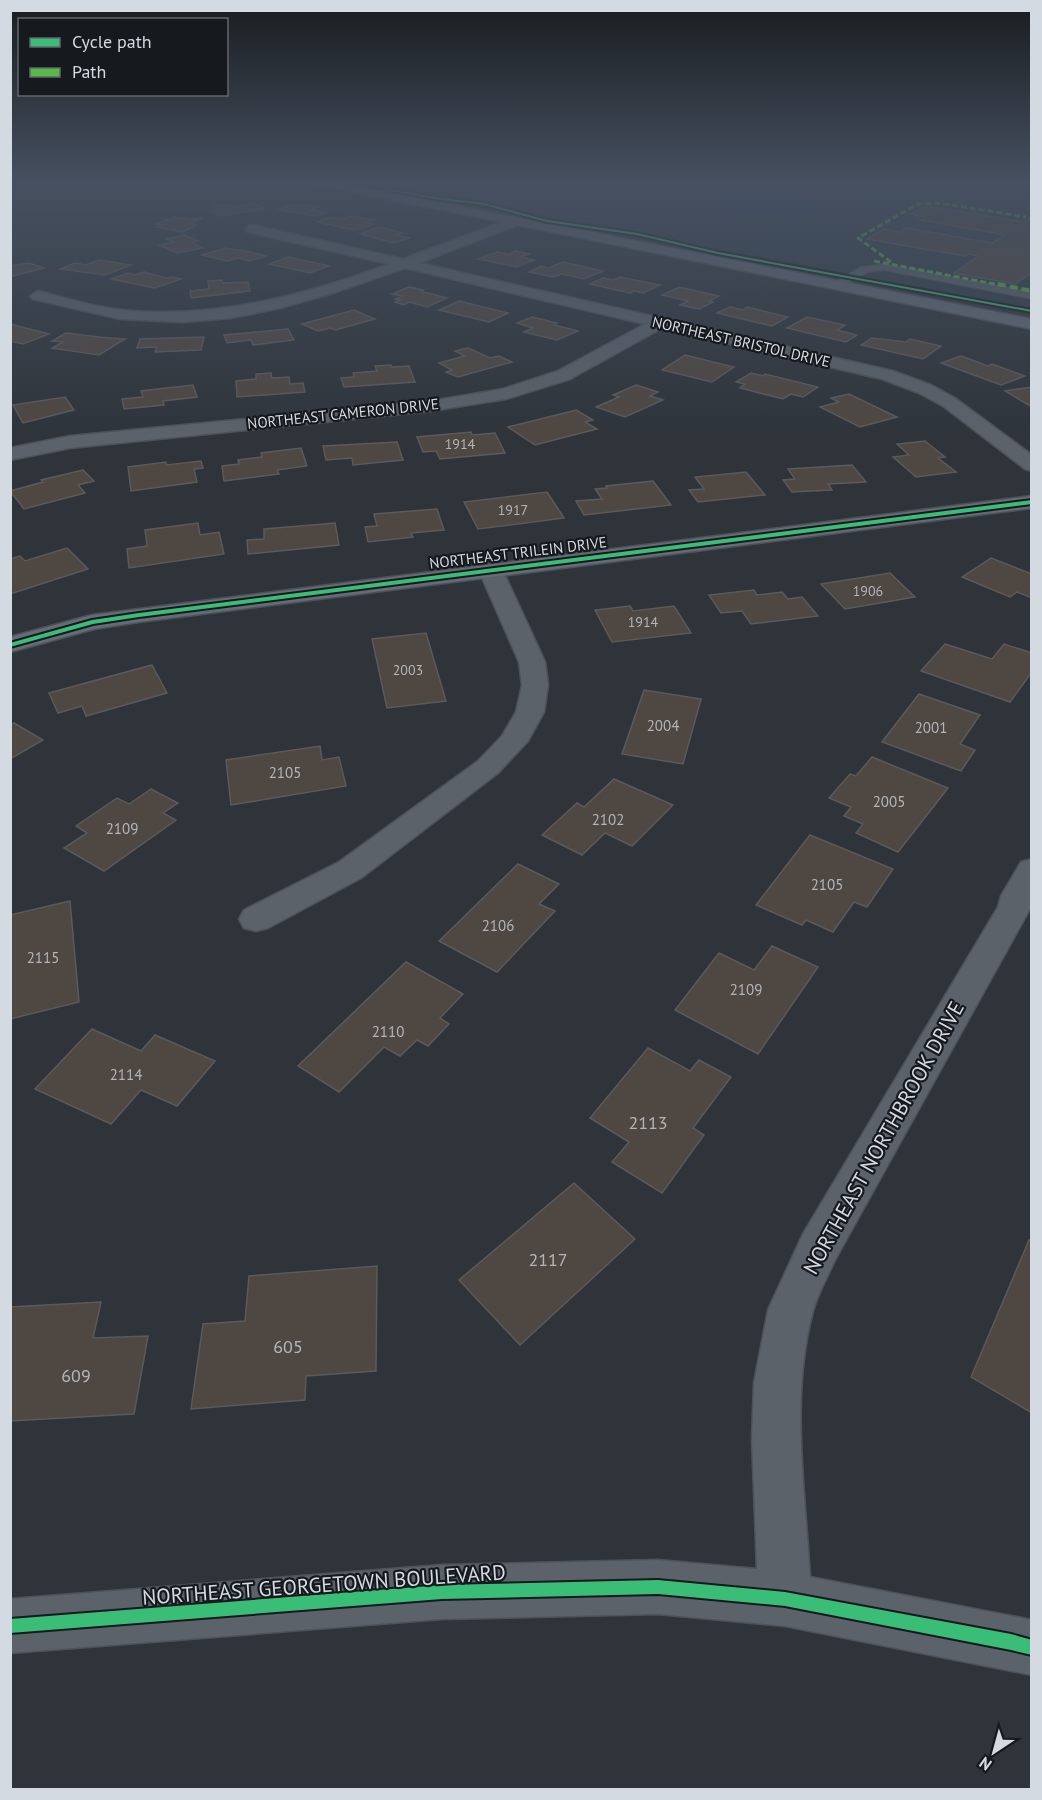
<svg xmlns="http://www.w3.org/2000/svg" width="1042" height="1800" font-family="'PT Sans',sans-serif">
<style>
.built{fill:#303c4a}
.green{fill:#253c5b}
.building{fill:#4f4741;stroke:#5b5a5b;stroke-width:1.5}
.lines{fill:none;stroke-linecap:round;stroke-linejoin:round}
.lane-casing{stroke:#4d5257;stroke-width:2}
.street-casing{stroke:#4d5257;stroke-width:3}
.secondary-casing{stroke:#4d5257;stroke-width:3}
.lane{fill:#5b626a;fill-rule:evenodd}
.street{fill:#5b626a;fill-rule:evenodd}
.secondary{fill:#646c76;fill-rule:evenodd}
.quiet-far1{stroke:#58b947;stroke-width:3;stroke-dasharray:6 3;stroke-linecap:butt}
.quiet{stroke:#58b947;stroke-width:4;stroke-dasharray:8 4;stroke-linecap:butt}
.cycleway-casing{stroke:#161a1f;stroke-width:4}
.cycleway{fill:#3abd76;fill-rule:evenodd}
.labels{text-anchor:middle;stroke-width:4.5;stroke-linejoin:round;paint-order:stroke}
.far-number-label{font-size:14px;fill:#b3b5b9}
.far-street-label{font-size:15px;fill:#d4dae1;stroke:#161a1f}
.number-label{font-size:15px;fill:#b3b5b9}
.near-number-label{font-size:18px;fill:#b3b5b9}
.near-street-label{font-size:21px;fill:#d4dae1;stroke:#161a1f}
</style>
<rect width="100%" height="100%" fill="#2e343a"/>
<!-- built -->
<polygon class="built" points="476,182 1031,182 1031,309 438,194"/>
<!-- green -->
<g class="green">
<polygon points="574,182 660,182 633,193"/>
<polygon points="890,184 953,194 962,199 958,202 891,207 868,203 862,198"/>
<polygon points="747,189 808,199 819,205 819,212 792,222 710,209 709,205"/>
</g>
<!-- building -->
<g class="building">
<polygon points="229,204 232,207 256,204 264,209 219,216 213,211 221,210 215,206"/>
<polygon points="293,204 319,207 312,210 326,212 316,216 278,210"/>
<polygon points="926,206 1024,222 1032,217 1032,272 1015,284 954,273 978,256 968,254 965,256 867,239 884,229 900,232 907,228 992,243 1005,235 920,220 926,217 909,214"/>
<polygon points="351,216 372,220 366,222 374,224 355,230 317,222 331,217 342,219"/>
<polygon points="174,217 189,219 202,218 190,224 196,225 183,232 156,227 161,225 156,224"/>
<polygon points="380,227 403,233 395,235 409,238 394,243 360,234"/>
<polygon points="184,235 198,241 192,243 203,248 177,253 159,245 174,242 166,239"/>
<polygon points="225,248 246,251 266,256 250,261 238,258 227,261 202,255"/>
<polygon points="516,251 529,254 520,257 534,260 517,267 478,259 497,252 509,254"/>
<polygon points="288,257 329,266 310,273 269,264"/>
<polygon points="99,260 131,265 105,275 60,269 75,263 86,265"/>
<polygon points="563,262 603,271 584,279 562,274 553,277 529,272 541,266 548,268"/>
<polygon points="29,263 44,268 10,277 10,266"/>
<polygon points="144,272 167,278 172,277 181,279 155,288 111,279 128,273 135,275"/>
<polygon points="620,277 660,285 643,293 634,291 630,293 590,284 603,278 613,280"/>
<polygon points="222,280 223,283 248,282 250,291 191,298 190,291 209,289 208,281"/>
<polygon points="409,287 424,290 420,291 447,298 427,307 409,302 404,305 395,302 400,300 395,299 402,296 392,294"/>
<polygon points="679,287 719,296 709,301 713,302 699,309 680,305 688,301 662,295"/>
<polygon points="459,301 508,313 489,322 439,310"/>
<polygon points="730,307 743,310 747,307 788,317 772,326 717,313"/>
<polygon points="354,310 375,319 335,330 330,328 318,331 302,324"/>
<polygon points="532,317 557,323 554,325 578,331 557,340 524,332 533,328 517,323"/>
<polygon points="807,317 845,325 837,330 857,335 846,342 787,328"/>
<polygon points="10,324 49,334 23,344 10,341"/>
<polygon points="288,329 294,340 253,345 251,340 227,343 224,335"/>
<polygon points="66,333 99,337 125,339 99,355 52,348 63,342 52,341"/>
<polygon points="204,337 201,350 155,352 157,347 137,348 140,339"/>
<polygon points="872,338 906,342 910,339 941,346 923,359 861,345"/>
<polygon points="468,348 490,358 499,356 512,362 458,377 446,372 452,370 439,363 465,356 455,351"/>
<polygon points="685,355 734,367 712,382 662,370"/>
<polygon points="961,356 988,366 992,364 1025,376 1001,385 941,363"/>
<polygon points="391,365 392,367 409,366 415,382 344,387 341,378 354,377 353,373 377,371 375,366"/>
<polygon points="271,373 272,378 289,377 290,384 303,383 305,392 237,397 236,381 256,379 256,374"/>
<polygon points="751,373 763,376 765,374 818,387 803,397 791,394 783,399 740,388 745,384 736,382"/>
<polygon points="193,385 197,397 163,401 164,405 124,409 122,399 143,397 141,391"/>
<polygon points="636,385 658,392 650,396 663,400 625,417 596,407 619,397 613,395"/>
<polygon points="1032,387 1032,407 1005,391"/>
<polygon points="849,394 897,417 860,427 820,407 839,402 831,398"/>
<polygon points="65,397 74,410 23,423 13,405"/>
<polygon points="576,410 593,420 585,422 597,429 535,445 508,427"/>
<polygon points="471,432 472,435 495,433 505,453 440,459 436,451 423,452 417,437"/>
<polygon points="925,441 945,457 938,458 956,472 916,477 893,457 909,455 897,444"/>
<polygon points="397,442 403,460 353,465 352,458 326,460 323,446"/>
<polygon points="301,448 307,466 277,470 279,474 224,481 222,466 239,464 238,460 262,457 261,453"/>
<polygon points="201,461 203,468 194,469 197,482 131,491 128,467 166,462 166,465"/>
<polygon points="852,465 866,482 828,484 832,490 792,492 783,480 795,479 788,469"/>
<polygon points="83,470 94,481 78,485 85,493 24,509 10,491 43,482 41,480"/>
<polygon points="746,472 765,495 698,502 689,490 704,489 695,477"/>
<polygon points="653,481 671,505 584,515 576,501 602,499 595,489 607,488 606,486"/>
<polygon points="547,492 564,518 478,529 464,502"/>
<polygon points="437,509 444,530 411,533 413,537 368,542 365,527 377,526 374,514"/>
<polygon points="198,523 200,535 219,532 224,554 129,568 127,549 147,546 145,530"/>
<polygon points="335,523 339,545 248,554 247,540 264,539 264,529"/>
<polygon points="67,548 88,569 10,594 10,559 20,556 25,561"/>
<polygon points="991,558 1032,574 1032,598 1017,592 1010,597 962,577"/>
<polygon points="890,573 915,597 845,609 821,584"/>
<polygon points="754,590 757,595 782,592 788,599 802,597 818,616 751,624 742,611 721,613 709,595"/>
<polygon points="630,606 633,611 674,606 691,633 612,642 595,610"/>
<polygon points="426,633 446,701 387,708 372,639"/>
<polygon points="945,644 992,659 1004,644 1032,653 1032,672 1010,702 921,671"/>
<polygon points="152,665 167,693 86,716 82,706 58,713 49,693"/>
<polygon points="644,690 701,699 683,764 622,754"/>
<polygon points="919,694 980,715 960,744 975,750 961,771 882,742"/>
<polygon points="14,723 43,740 10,759 10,726"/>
<polygon points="320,746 322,760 339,757 346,786 231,805 226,760"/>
<polygon points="872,757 948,788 898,852 856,833 863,824 844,816 851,807 829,798 850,774 856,776"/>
<polygon points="614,779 673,805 632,846 605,833 582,855 542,835 577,803 584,807"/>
<polygon points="151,789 178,803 163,813 176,820 104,871 64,848 87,833 76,826 117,798 129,804"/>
<polygon points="810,835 893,869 867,907 854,902 833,932 806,920 802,925 756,905"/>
<polygon points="518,864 559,884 539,904 555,911 497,972 439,941"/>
<polygon points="70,901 79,1002 10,1019 10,915"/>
<polygon points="772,946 818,967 758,1054 675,1010 719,953 754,970"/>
<polygon points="406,962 463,994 440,1018 449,1024 428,1046 417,1040 400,1056 384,1047 339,1092 298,1066"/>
<polygon points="92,1029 141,1051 155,1035 215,1061 177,1106 141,1090 111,1124 35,1089"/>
<polygon points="648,1048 690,1071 699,1060 731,1077 693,1128 704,1135 662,1193 612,1162 629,1142 590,1118"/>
<polygon points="574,1183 635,1239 520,1345 459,1280"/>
<polygon points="1029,1240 1032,1241 1032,1413 971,1377"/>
<polygon points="377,1266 376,1371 306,1376 305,1400 191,1409 203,1324 245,1321 249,1276"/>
<polygon points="101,1302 93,1338 148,1336 134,1414 10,1421 10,1307"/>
</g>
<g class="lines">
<!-- lane casing -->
<g class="lane-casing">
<polygon id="lane" points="884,264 1032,292 1032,299 884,270 868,272 839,287 831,287 829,285 861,267"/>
</g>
<!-- street casing -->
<g class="street-casing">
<g id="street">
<path d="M 515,217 L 521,221 L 520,224 L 419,263 L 893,371 L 931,385 L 955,398 L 1032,455 L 1032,471 L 1025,469 L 943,406 L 919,393 L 882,379 L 662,328 L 570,379 L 506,399 L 431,411 L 70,448 L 10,460 L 10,448 L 70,436 L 431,401 L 503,389 L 558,371 L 645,324 L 405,268 L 333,293 L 280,308 L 231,318 L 182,322 L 120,319 L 33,299 L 30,296 L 38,291 C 69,299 101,309 133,311 C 221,317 306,295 389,264 L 248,232 L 246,229 L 248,226 L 253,225 L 403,259 Z"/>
<polygon points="491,564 499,566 503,571 545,662 548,685 544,712 528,741 498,773 361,878 268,928 256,931 244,928 239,919 244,910 339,862 478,761 502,736 516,712 522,685 519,662 479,571 483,566"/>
<path d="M 1032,859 L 1031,907 L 835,1260 C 828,1276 818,1293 813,1311 C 790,1397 805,1490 810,1577 L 1032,1620 L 1032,1675 L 785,1626 L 658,1614 L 442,1619 L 10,1653 L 10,1599 L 442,1565 L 658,1560 L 757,1569 L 752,1438 L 754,1383 L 768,1310 L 803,1234 L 998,907 L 1001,896 L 1021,862 Z"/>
</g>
</g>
<!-- secondary casing -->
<g class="secondary-casing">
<g id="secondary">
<polygon points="313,182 336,182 1032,319 1032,329 319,185"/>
<polygon points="1032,496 1032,508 139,622 94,629 10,652 10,637 92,615"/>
</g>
</g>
<!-- lane -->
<use href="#lane" class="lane"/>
<!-- street -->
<use href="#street" class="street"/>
<!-- secondary -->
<use href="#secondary" class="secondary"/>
<!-- quiet-far1 -->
<g class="quiet-far1">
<polyline points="874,261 1005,286"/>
<polyline points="891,262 858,238 918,204 939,203 1026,217"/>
</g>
<!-- quiet -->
<polyline class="quiet" points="998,284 1032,291"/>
<!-- cycleway casing -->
<g class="cycleway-casing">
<g id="cycleway">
<polygon points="347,182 434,197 484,203 547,220 637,233 718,252 1032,310 1032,312 718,254 637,235 547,222 484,205 434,199"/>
<polygon points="1032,500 1032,504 139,617 93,624 10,647 10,643 92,620 139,613"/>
<polygon points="658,1580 785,1592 1011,1634 1032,1640 1032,1655 1011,1650 785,1606 658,1594 442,1599 10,1633 10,1619 442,1585"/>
</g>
</g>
<!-- cycleway -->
<use href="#cycleway" class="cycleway"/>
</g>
<!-- sky -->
<linearGradient id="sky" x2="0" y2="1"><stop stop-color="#191d20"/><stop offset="0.42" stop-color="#465060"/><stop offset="1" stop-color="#465060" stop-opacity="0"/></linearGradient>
<rect width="1042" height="434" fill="url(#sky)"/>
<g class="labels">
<!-- far-number labels -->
<g class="far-number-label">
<text x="460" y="449">1914</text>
<text x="513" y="515">1917</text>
<text x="868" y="596">1906</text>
<text x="643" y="627">1914</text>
<text x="408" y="675">2003</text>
</g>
<!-- far-street labels -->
<g class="far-street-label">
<text transform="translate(741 342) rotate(13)" y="5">NORTHEAST BRISTOL DRIVE</text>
<text transform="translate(343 414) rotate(-6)" y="5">NORTHEAST CAMERON DRIVE</text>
<text transform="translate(518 553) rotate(-7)" y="5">NORTHEAST TRILEIN DRIVE</text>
</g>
<!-- number labels -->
<g class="number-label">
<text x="663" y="731">2004</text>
<text x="931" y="733">2001</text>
<text x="285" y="778">2105</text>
<text x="889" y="807">2005</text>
<text x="608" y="825">2102</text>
<text x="122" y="834">2109</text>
<text x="827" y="890">2105</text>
<text x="498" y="931">2106</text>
<text x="43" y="963">2115</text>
<text x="746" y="995">2109</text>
<text x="388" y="1037">2110</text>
<text x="126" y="1080">2114</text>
</g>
<!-- near-number labels -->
<g class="near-number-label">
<text x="648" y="1129">2113</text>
<text x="548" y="1266">2117</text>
<text x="288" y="1353">605</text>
<text x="76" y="1382">609</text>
</g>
<!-- near-street labels -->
<g class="near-street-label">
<text transform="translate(884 1138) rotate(-61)" y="7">NORTHEAST NORTHBROOK DRIVE</text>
<text transform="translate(324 1585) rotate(-4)" y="7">NORTHEAST GEORGETOWN BOULEVARD</text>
</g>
</g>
<!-- border -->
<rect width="1042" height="1800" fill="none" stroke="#d4dae1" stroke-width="24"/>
<!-- legend -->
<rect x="18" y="18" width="210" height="78" fill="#161a1f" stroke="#62676d" stroke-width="1.5"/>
<rect x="30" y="38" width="30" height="9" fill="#3abd76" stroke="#62676d" stroke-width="1.5"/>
<text x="72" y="48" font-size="18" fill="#d4dae1">Cycle path</text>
<rect x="30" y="68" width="30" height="9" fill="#58b947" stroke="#62676d" stroke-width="1.5"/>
<text x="72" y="78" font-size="18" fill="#d4dae1">Path</text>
<!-- north arrow -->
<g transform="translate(994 1752) rotate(216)" stroke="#161a1f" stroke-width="4.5" paint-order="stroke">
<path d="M0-4.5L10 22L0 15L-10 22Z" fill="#d4dae1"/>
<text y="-9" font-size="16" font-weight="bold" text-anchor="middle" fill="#d4dae1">N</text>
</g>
</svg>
